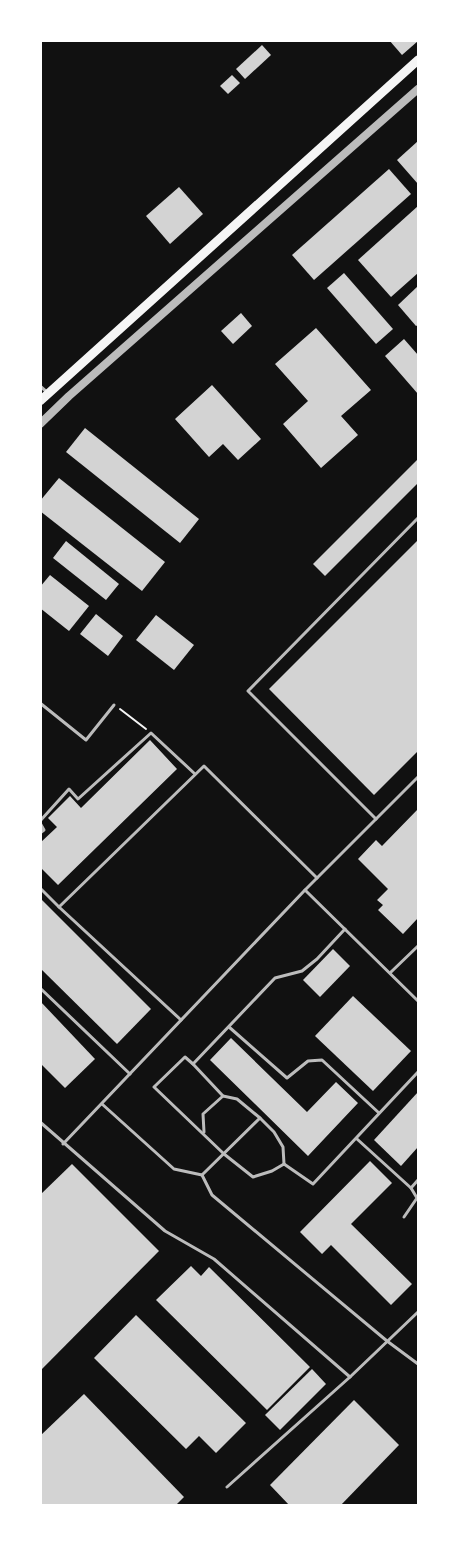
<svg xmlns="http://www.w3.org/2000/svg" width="459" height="1546" font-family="Raleway,sans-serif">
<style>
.building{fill:#d3d3d3}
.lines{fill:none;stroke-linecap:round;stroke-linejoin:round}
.path{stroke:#f5f5f5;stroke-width:2}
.service{stroke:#bcbcbc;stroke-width:3}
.tertiary{stroke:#bcbcbc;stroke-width:8}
.secondary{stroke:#f5f5f5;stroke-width:9}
</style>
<rect width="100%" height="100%" fill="#111"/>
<!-- building -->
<g class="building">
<polygon points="389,40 418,40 418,41 402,55"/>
<polygon points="262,45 271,55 245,79 236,69"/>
<polygon points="232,75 240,83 228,94 220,86"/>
<polygon points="418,141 418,184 397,160"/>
<polygon points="389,169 411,194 314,280 292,255"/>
<polygon points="179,187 203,214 170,244 146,216"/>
<polygon points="418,206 418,273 391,297 358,260"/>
<polygon points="344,273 393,329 376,344 327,288"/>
<polygon points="418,286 418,325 416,326 398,305"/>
<polygon points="241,313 252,326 233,344 221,331"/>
<polygon points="316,328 371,390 341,416 358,435 321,468 283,424 308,401 275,364"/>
<polygon points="404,339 418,355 418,394 385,356"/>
<polygon points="212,385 261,439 238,460 223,444 209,457 175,419"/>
<polygon points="85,428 199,519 180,543 66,452"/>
<polygon points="418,459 418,483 325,576 313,564"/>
<polygon points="59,478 165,562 142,591 40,511 40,501"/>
<polygon points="418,540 418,751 374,795 269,689"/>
<polygon points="66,541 119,584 106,600 53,558"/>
<polygon points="50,575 89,606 69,631 40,608 40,587"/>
<polygon points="96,614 123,636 108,656 80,634"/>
<polygon points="156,615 194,645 174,670 136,640"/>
<polygon points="150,740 177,769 58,885 40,867 40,843 57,827 48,818 70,796 81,808"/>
<polygon points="418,809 418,918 403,934 378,910 383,905 377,900 388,889 358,859 376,840 382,846"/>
<polygon points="40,898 151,1009 117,1044 40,968"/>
<polygon points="333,949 350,966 320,997 303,980"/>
<polygon points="353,996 411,1051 373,1091 315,1036"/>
<polygon points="40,1001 95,1059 65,1088 40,1063"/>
<polygon points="231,1038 307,1112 336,1082 358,1103 308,1156 210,1060"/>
<polygon points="418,1092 418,1147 401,1166 374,1140"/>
<polygon points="370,1161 392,1183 351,1224 412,1284 391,1305 331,1245 322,1254 300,1232"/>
<polygon points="72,1164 159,1251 40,1371 40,1195"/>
<polygon points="191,1266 201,1276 209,1267 310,1367 267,1410 156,1300"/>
<polygon points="136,1315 246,1423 216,1453 199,1436 186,1449 94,1358"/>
<polygon points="312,1369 326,1384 280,1430 265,1415"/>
<polygon points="84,1394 184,1497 175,1506 40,1506 40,1436"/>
<polygon points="354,1400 399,1445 340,1506 290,1506 270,1485"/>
</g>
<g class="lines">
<!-- path -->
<polyline class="path" points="120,709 146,729"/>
<!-- service -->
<g class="service">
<polyline points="40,386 48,393"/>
<polyline points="40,703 86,740 114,705"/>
<polyline points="376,819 248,691 418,518"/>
<polyline points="40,821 69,789 78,799 151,733 195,774"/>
<polyline points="40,823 44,830 40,833"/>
<polyline points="40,888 59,907"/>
<polyline points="305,890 418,1001"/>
<polyline points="345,929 317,959 302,971 275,978 193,1064 185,1057 154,1087 224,1154 253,1177 272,1171 284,1164 313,1184 418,1072"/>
<polyline points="391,972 418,946"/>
<polyline points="40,988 130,1074"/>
<polyline points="181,1020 59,907 204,766 317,878"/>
<polyline points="229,1027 287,1078 308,1061 322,1060 379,1113"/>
<polyline points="193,1064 223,1096 237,1099 260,1118 274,1132 283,1147 284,1164"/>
<polyline points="102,1104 174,1169 202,1175"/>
<polyline points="260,1118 202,1175 212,1195 387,1341 418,1364"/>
<polyline points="40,1122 165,1231 214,1259 350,1377"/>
<polyline points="204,1132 203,1114 223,1096"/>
<polyline points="357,1139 411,1188"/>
<polyline points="63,1144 305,890 418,777"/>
<polyline points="404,1217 417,1198 411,1188 418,1180"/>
<polyline points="227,1487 350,1377 418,1312"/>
</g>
<!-- tertiary -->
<polyline class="tertiary" points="40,424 69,396 418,89"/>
<!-- secondary -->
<polyline class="secondary" points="40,401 418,60"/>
</g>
<!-- border -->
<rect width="459" height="1546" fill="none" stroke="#ffffff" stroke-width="84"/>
</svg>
